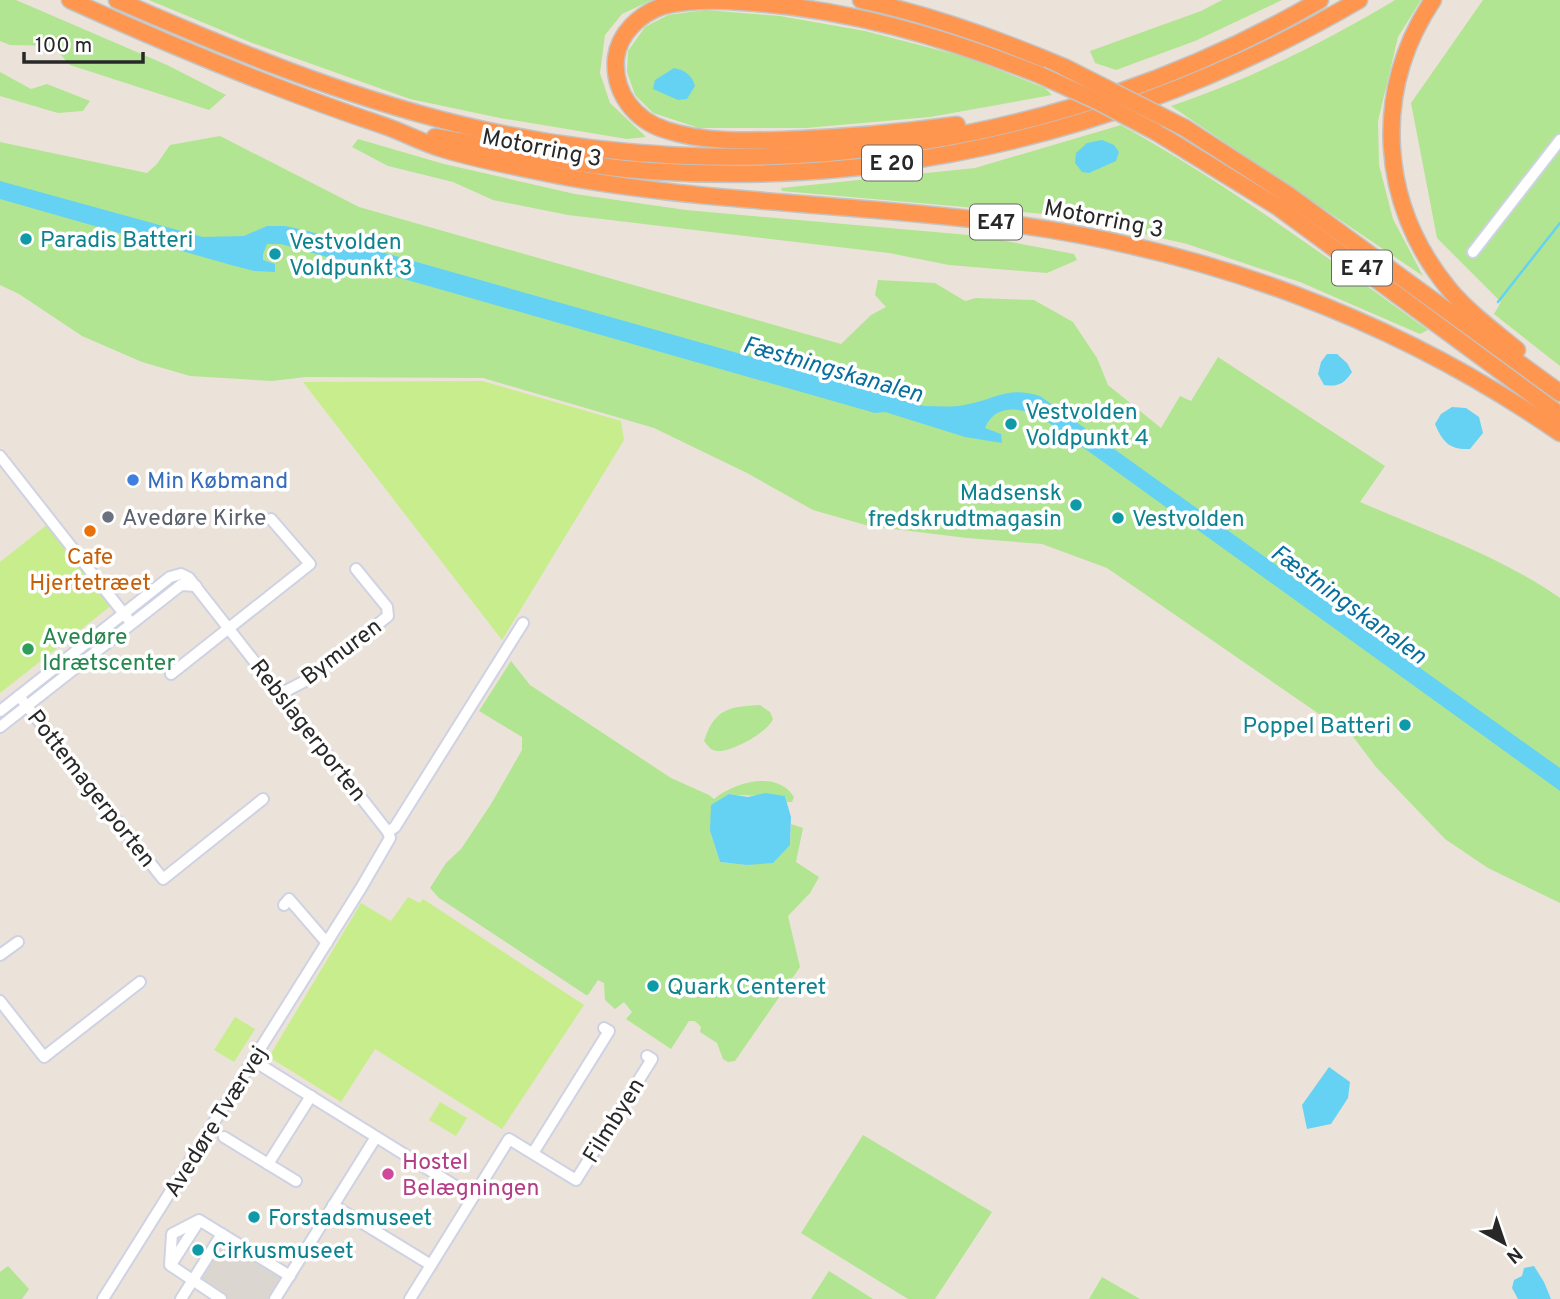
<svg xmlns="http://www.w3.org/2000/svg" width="1560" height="1299" font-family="Overpass,sans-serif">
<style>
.green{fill:#b1e592}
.pitch{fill:#c7ed8d}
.plaza{fill:#dbd6d0}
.water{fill:#66d2f3}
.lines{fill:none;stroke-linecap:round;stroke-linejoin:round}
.stream{stroke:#66d2f3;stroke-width:2.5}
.minor-casing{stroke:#ced2e2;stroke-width:14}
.highway-casing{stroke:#c3c3c3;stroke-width:19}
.minor{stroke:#fff;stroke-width:10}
.highway{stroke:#ff9650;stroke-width:16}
.highway-bridge-casing{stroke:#c3c3c3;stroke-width:19;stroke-linecap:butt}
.highway-bridge{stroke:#ff9650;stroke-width:16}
.culture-dot{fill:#0f9aa8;stroke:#fff;stroke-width:2.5}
.shop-dot{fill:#3f7fe0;stroke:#fff;stroke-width:2.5}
.worship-dot{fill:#6b7280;stroke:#fff;stroke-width:2.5}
.food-dot{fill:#e8710a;stroke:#fff;stroke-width:2.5}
.leisure-dot{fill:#2e9e5b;stroke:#fff;stroke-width:2.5}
.hotel-dot{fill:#d1479c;stroke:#fff;stroke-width:2.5}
.labels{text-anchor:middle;stroke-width:7;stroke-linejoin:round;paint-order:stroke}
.shield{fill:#fff;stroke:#686868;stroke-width:2}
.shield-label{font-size:21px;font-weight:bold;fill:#282828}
.street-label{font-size:23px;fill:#282828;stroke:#fff}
.culture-label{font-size:23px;fill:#0d838f;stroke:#fff;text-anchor:start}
.shop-label{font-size:23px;fill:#366cbe;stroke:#fff;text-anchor:start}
.worship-label{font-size:23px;fill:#5b616d;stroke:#fff;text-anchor:start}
.food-label{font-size:23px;fill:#c56008;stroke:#fff}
.leisure-label{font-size:23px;fill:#27864d;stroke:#fff;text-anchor:start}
.hotel-label{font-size:23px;fill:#b23c85;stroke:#fff;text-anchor:start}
.water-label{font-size:24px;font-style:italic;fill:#076e9d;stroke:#fff}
</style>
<rect width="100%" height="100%" fill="#ebe3d9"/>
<!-- green -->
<g class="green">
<polygon points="0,0 16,0 167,65 226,95 209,110 70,65 53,46 10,45 0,41"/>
<polygon points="149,0 652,0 622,14 605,35 600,73 610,103 646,137 627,139 500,118 410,99 250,42"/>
<polygon points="1222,0 1282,0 1195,41 1116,70 1095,63 1090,51 1201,11"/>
<path d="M 1395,0 L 1421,0 L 1398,37 L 1378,121 L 1379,165 L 1393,219 L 1423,276 L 1171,106 C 1248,80 1325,42 1395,0 Z"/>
<polygon points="1483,0 1560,0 1560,366 1494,314 1501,302 1437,238 1411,103"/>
<polygon points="705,10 780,16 865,31 966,57 1045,88 1052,95 930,117 806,128 699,128 653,113 635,95 627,72 628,51 645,27 668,15"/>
<polygon points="0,72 31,89 47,84 90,101 83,111 58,113 0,96"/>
<path d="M 1121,125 C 1229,185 1328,258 1428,330 L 1420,334 L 1300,282 L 1187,244 L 1066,216 L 782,191 L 781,188 L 975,168 Z"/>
<path d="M 220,136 L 359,207 L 841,344 L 871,315 L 886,307 L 875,295 L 878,280 L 935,283 L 965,301 L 976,298 L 1034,300 L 1073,322 L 1097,358 L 1108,385 L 1161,428 L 1180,396 L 1191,401 L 1218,357 L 1385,466 L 1360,502 C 1427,531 1500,556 1560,598 L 1560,903 L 1488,868 L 1445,839 L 1376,767 L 1354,738 L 1107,568 L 1042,544 L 967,538 L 869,526 L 813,510 L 747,473 L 654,428 L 483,378 L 306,377 L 272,381 L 190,376 L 142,362 L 82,336 L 19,294 L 0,285 L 0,142 L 147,173 L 157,164 L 170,145 Z"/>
<polygon points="358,139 444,164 575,194 686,210 980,236 1074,254 1077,260 1047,273 949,265 889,253 568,215 493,200 453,182 388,166 352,147"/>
<path d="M 511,661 L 530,685 L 671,778 L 709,795 L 714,799 C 735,782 777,770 794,797 L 792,802 L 787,802 L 785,796 C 765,794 748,797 729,794 L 710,831 L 720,862 L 746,865 L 790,845 L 791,824 L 803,828 L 796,862 L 819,877 L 810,893 L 788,916 L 800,967 L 735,1061 L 728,1062 L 723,1059 L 717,1043 L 700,1032 L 701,1027 L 695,1021 L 689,1021 L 671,1049 L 626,1019 L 632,1012 L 624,1002 L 615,1009 L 605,1000 L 604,983 L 598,980 L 588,995 L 586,995 L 439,898 L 430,888 L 446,863 L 461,849 L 491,804 L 522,750 L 522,737 L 479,711 Z"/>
<path d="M 760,705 L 770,712 L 773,719 C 768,732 731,753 717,751 C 710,750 708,746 704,741 C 715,708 729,707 760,705 Z"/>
<polygon points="863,1135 992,1212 935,1299 908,1299 801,1233"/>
<polygon points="8,1266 29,1289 22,1299 0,1299 0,1272"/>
<polygon points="829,1271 873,1299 811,1299"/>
<polygon points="1102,1277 1140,1299 1089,1299"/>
</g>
<!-- pitch -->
<g class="pitch">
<polygon points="482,381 621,421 624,440 502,640 303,382"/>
<polygon points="48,524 112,605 0,693 0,562"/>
<polygon points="408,897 420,903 423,899 584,1005 502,1129 375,1049 341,1102 269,1057 361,903 391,921"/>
<polygon points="235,1017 255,1029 234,1062 214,1050"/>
<polygon points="440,1102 467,1118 456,1136 429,1120"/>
</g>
<!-- plaza -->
<polygon class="plaza" points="221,1226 299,1274 283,1299 212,1299 186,1283"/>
<!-- water -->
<g class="water">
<path d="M 674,68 C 685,70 692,75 695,86 L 687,99 L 678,100 L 653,89 L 655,80 Z"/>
<polygon points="1102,140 1114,145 1119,152 1116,161 1089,173 1082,172 1075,163 1076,153 1087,143"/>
<path d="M 0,181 L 203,237 L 244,236 L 267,226 L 285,226 L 304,230 L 924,406 C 939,406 954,408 969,404 C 997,398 1009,386 1040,396 L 1560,768 L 1560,791 L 1038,415 C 1018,408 995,404 985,428 L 1001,434 L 1002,443 L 965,437 L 885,412 L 875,413 L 281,244 L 267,244 L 263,254 L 263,260 L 275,264 L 275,272 L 254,271 L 231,265 L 0,199 Z"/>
<path d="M 1327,354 L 1337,354 L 1347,363 L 1352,372 C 1344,384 1338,387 1324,385 L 1318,374 L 1321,362 Z"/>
<path d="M 1452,407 L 1466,408 L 1479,417 L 1483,433 L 1470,449 C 1450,450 1443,443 1435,424 L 1441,414 Z"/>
<polygon points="765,793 785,796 791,817 790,845 773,863 746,865 720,862 710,831 711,805 729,794 748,797"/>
<polygon points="1329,1067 1350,1082 1348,1098 1331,1124 1307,1129 1302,1105"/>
<polygon points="1534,1266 1544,1282 1551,1299 1518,1299 1512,1288 1514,1280 1522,1276 1524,1268"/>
</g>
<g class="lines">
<!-- stream -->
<polyline class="stream" points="1498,302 1560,223"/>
<!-- minor casing -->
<g class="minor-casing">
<g id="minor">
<polyline points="1473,252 1560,140"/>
<polyline points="0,456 128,619"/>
<polyline points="171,674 310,564 271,519"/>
<polyline points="280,694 307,680 388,616 387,607 356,569"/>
<polyline points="19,696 163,879 263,799"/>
<polyline points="0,711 170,577 181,574 189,578 388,832"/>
<polyline points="0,727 181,585 196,586"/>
<polyline points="284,905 289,899 327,943"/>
<polyline points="0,955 18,942"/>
<polyline points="0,1001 44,1057 140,982"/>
<polyline points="254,1061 473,1197"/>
<polyline points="224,1137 296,1181"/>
<polyline points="533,1153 609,1031 604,1028"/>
<polyline points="268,1164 311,1096"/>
<polyline points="333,1205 431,1265"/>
<polyline points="172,1263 199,1221"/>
<polyline points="103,1299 361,888 390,838 388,832 395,827 523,623"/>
<polyline points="181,1299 222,1234"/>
<polyline points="221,1299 170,1265 172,1234 199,1220 290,1276"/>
<polyline points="275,1299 376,1137"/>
<polyline points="410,1299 509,1139 576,1180 652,1059 647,1056"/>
</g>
</g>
<!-- highway casing -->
<g class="highway-casing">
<g id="highway">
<path d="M 70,0 C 174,47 277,90 385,126 C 405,133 423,143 443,149 C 483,161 525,169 566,177 C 711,203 859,204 1005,223 C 1204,249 1394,318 1560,433"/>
<path d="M 117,0 C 227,48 338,94 454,123 C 744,195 1062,151 1320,0"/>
<path d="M 861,0 C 931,15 998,39 1064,67"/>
<path d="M 1433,0 C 1372,91 1379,204 1449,289 C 1468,312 1494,331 1517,350"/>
<path d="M 957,125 C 898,133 841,138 782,140 C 744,141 702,142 666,130 C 634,120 613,92 616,58 C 619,33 640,14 663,6 C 688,0 716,0 742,2 C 846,8 944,37 1040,75"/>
<polyline points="1185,128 1287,194 1560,393"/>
<polyline points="1156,132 1278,207 1560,415"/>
<path d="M 435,137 C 507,149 576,166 649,171 C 901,188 1141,127 1359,0"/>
</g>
</g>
<!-- minor -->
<use href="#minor" class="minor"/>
<!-- highway -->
<use href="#highway" class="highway"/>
<!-- highway-bridge casing -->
<g class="highway-bridge-casing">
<g id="highway-bridge">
<polyline points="1064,67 1185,128"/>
<polyline points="1040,75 1097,101 1156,132"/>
</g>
</g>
<!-- highway-bridge -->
<use href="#highway-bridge" class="highway-bridge"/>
</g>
<!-- markers -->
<g class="culture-dot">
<circle cx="26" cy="239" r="7"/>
<circle cx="275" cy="254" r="7"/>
<circle cx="1011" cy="424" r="7"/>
<circle cx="1076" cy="505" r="7"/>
<circle cx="1118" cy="518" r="7"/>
<circle cx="1405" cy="725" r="7"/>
<circle cx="653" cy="986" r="7"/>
<circle cx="254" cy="1217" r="7"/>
<circle cx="198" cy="1250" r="7"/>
</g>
<circle class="shop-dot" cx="133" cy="480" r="7"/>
<circle class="worship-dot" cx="108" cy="517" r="7"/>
<circle class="food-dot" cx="90" cy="531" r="7"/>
<circle class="leisure-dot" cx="28" cy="649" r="7"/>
<circle class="hotel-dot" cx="388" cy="1174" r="7"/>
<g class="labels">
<!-- shield labels -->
<g class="shield">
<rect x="862" y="145.5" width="60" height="35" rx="5"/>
<rect x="970" y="204.5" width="52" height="35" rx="5"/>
<rect x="1332" y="250.5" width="60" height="35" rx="5"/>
</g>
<g class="shield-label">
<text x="892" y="170">E 20</text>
<text x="996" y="229">E47</text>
<text x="1362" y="275">E 47</text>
</g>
<!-- street labels -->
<g class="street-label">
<text transform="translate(542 147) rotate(11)" y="8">Motorring 3</text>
<text transform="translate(1104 218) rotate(11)" y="8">Motorring 3</text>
<text transform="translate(341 651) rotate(-37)" y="8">Bymuren</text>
<text transform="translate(309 730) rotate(52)" y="8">Rebslagerporten</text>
<text transform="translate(92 788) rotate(52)" y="8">Pottemagerporten</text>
<text transform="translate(613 1120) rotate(-58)" y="8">Filmbyen</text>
<text transform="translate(215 1121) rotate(-58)" y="8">Avedøre Tværvej</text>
</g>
<!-- culture labels -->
<g class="culture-label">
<text x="40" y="247">Paradis Batteri</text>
<text x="289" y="249">Vestvolden<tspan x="289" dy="26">Voldpunkt 3</tspan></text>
<text x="1025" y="419">Vestvolden<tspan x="1025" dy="26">Voldpunkt 4</tspan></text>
<text x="1062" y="500" text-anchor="end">Madsensk<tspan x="1062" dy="26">fredskrudtmagasin</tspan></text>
<text x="1132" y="526">Vestvolden</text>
<text x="1391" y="733" text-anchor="end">Poppel Batteri</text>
<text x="667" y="994">Quark Centeret</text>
<text x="268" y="1225">Forstadsmuseet</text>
<text x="212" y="1258">Cirkusmuseet</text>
</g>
<!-- shop labels -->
<g class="shop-label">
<text x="147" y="488">Min Købmand</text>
</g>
<!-- worship labels -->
<g class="worship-label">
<text x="122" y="525">Avedøre Kirke</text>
</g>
<!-- food labels -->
<g class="food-label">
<text x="90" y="564">Cafe<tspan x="90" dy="26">Hjertetræet</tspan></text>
</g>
<!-- leisure labels -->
<g class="leisure-label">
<text x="42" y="644">Avedøre<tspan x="42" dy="26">Idrætscenter</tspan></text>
</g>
<!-- hotel labels -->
<g class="hotel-label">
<text x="402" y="1169">Hostel<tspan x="402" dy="26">Belægningen</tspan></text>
</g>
<!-- water labels -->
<g class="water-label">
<text transform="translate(833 369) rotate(16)" y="8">Fæstningskanalen</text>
<text transform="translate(1349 604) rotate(36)" y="8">Fæstningskanalen</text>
</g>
</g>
<!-- north arrow -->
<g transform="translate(1504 1243) rotate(140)" stroke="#ffffff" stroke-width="5" paint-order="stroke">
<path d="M0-5L12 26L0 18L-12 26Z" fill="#282828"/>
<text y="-10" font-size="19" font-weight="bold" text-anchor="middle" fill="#282828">N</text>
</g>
<!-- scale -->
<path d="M24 52v10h119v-10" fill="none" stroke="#282828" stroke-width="3.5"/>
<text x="35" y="52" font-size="21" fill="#282828" stroke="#ffffff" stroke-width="5" paint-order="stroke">100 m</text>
</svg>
